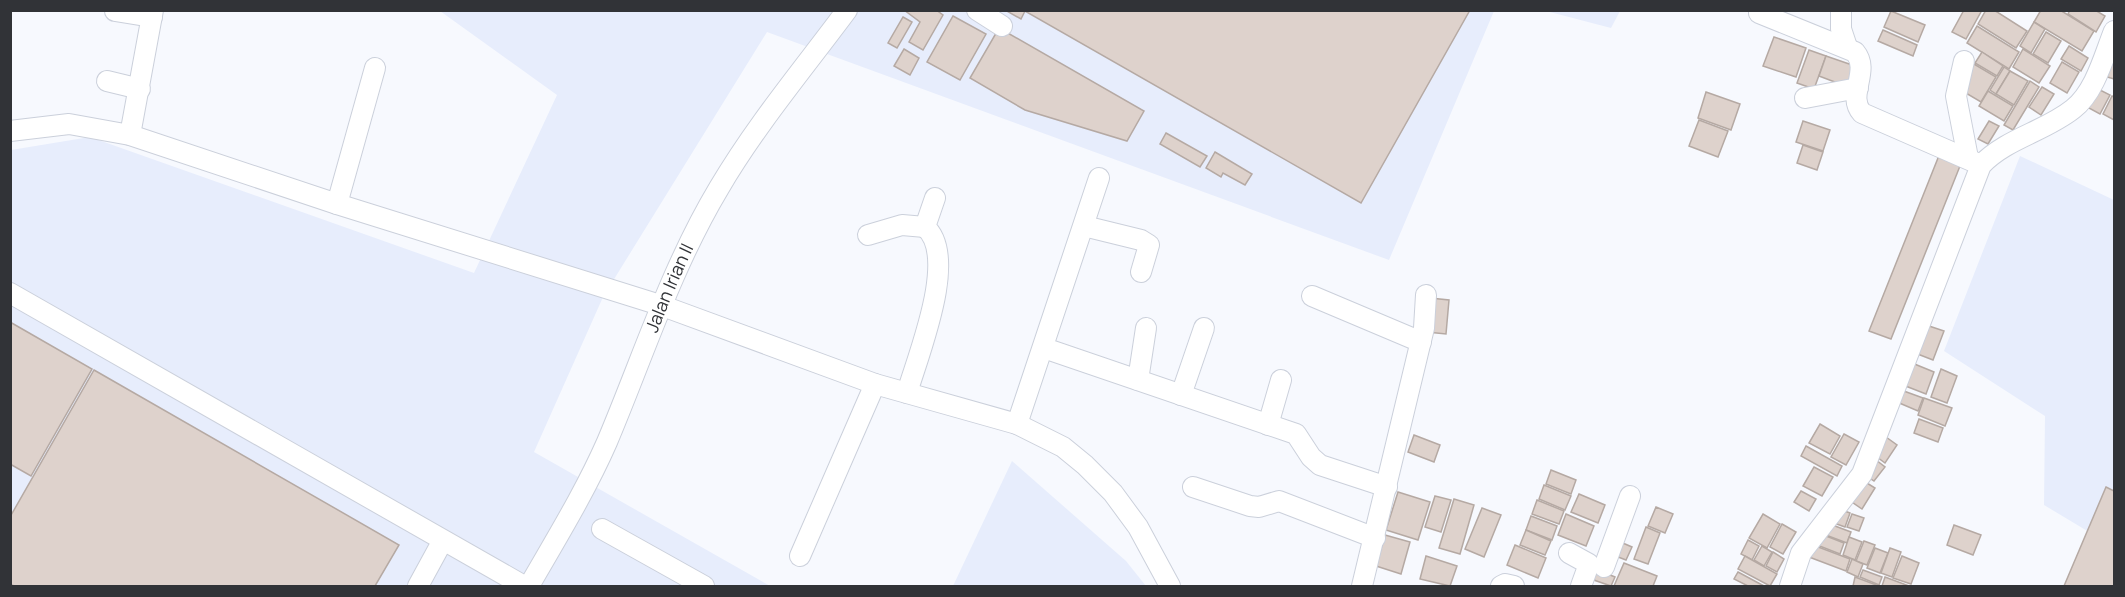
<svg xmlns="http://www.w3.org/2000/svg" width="2125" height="597" font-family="Manrope,sans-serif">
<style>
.built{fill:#e7edfc}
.building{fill:#ded2cc;stroke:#b5a9a3;stroke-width:1.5}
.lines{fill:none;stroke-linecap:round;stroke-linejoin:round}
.minor-casing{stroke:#cbd0db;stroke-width:22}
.minor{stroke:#fff;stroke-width:20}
.labels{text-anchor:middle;stroke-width:6;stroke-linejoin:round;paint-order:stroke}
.street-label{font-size:18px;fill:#313337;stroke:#f7f9fe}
</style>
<rect width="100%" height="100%" fill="#f7f9fe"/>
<!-- built -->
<g class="built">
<polygon points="440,11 1494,11 1389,260 767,32 603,297 534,452 770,586 11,586 11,150 90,137 474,273 557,95"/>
<polygon points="1546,11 1620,11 1611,28"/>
<polygon points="2020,156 2114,200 2114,547 2044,505 2045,416 1944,351"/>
<polygon points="1012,461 1126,561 1146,586 953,586"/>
</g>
<!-- building -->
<g class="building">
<polygon points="904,10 936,10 943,15 923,50 909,42 920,22"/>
<polygon points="1005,10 1470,10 1361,203 1025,11 1021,19"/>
<polygon points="1964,10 1982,10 1966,39 1952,32"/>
<polygon points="1986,10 1994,10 2027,31 2016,48 1978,24"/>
<polygon points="2041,10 2060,10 2094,31 2082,51 2034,22"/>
<polygon points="2070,10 2095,10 2105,16 2096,32 2068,14"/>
<polygon points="1891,11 1925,25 1918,42 1884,27"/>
<polygon points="953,16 986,34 960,80 927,62"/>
<polygon points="903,17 912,22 897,48 888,43"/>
<polygon points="2034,22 2045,29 2031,53 2020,46"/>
<polygon points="1977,26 2019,52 2009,69 1967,43"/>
<polygon points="999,28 1144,111 1127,141 1025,110 970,78"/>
<polygon points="1883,30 1917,45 1913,56 1878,41"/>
<polygon points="2046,32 2061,41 2048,63 2033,54"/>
<polygon points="1774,37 1806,48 1796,77 1763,66"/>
<polygon points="2114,43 2114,79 2104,76"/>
<polygon points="2069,46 2088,58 2081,71 2061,59"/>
<polygon points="904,49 919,58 910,75 894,66"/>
<polygon points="2023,49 2050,66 2039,83 2013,67"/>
<polygon points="1809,50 1826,56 1814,89 1797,83"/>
<polygon points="1982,52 2003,66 1997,76 1975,63"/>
<polygon points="1826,56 1855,66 1848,87 1819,76"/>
<polygon points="2062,62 2079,72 2067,93 2050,83"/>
<polygon points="1974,64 1996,77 1981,102 1959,89"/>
<polygon points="2004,67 2010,71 1996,94 1990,90"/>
<polygon points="2010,71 2028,81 2014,105 1996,94"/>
<polygon points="2030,81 2039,87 2013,130 2004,125"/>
<polygon points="2042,87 2054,94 2041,115 2029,107"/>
<polygon points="2096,88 2110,95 2100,114 2087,107"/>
<polygon points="1988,91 2013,106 2004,121 1979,106"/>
<polygon points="1706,92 1740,104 1731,130 1698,118"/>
<polygon points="2112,96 2114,97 2114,120 2103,114"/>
<polygon points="1699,120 1728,131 1718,157 1689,146"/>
<polygon points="1803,121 1830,130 1823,151 1796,142"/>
<polygon points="1989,121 1999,126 1988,144 1978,139"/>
<polygon points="1166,133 1207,156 1200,167 1160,144"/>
<polygon points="1803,145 1823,152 1817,170 1797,163"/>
<polygon points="1215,152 1252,174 1245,185 1223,173 1221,177 1206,168"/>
<polygon points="1940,153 1962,161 1891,339 1869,331"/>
<polygon points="1430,298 1449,300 1446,334 1427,332"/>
<polygon points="10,322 92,369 31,476 10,464"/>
<polygon points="1926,325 1944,331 1933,360 1915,353"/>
<polygon points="1912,363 1934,372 1926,394 1903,385"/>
<polygon points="1941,369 1957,376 1947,403 1931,397"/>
<polygon points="94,370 399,545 375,586 14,586 10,584 10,517"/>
<polygon points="1901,390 1923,398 1918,411 1897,402"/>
<polygon points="1924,398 1952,408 1945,426 1918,415"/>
<polygon points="1919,419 1943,428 1938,442 1914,433"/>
<polygon points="1820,424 1840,436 1830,454 1809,443"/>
<polygon points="1844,434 1859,442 1846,465 1831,457"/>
<polygon points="1414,435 1440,445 1434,462 1408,452"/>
<polygon points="1886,437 1897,445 1885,463 1873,454"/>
<polygon points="1806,446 1842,466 1837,476 1801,456"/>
<polygon points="1876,460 1885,467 1874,481 1865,475"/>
<polygon points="1814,467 1833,477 1822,496 1803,486"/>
<polygon points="1551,470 1576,480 1571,494 1546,484"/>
<polygon points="1862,480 1875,488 1862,509 1849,500"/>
<polygon points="1544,485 1571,496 1565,510 1539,499"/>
<polygon points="2106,487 2114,491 2114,586 2064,586"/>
<polygon points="1801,491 1816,499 1809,511 1794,502"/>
<polygon points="1398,492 1430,502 1418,540 1386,530"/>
<polygon points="1579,494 1605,505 1598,523 1571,512"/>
<polygon points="1435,496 1451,500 1441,532 1425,527"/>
<polygon points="1454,499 1474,505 1460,554 1439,548"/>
<polygon points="1537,500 1564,511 1559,524 1532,514"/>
<polygon points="1656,507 1673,514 1665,533 1648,526"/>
<polygon points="1482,508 1501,515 1484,557 1465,549"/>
<polygon points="1839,509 1850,513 1845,527 1834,523"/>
<polygon points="1566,514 1594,526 1586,546 1558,535"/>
<polygon points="1763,514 1780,524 1767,548 1749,538"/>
<polygon points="1852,514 1864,518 1859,531 1847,527"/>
<polygon points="1531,516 1557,526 1552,540 1526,530"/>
<polygon points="1827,523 1851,532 1847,543 1823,534"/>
<polygon points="1782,524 1796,532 1783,554 1770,547"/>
<polygon points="1954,525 1981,535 1973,555 1947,545"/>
<polygon points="1646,527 1660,533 1648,564 1634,559"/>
<polygon points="1526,530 1551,541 1545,555 1520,545"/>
<polygon points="1821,534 1844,543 1840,554 1817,545"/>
<polygon points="1385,535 1410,542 1401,574 1376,566"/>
<polygon points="1849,537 1862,542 1855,560 1843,555"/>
<polygon points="1748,540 1759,546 1752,560 1741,554"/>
<polygon points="1618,541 1632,547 1626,560 1613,555"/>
<polygon points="1864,541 1875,545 1867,565 1856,561"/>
<polygon points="1515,545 1546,558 1538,578 1507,565"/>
<polygon points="1813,545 1850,559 1846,571 1809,557"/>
<polygon points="1762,546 1772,552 1764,566 1754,560"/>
<polygon points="1875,548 1888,553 1880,573 1867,568"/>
<polygon points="1890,548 1901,552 1892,577 1881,573"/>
<polygon points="1773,552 1784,559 1777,572 1766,566"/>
<polygon points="1426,556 1457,566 1450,586 1420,579"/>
<polygon points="1745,556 1777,574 1770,586 1738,569"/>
<polygon points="1902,556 1919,563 1911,584 1893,578"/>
<polygon points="1852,559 1863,564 1858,577 1847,572"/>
<polygon points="1624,563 1657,576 1653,586 1614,586"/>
<polygon points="1593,568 1615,577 1611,586 1588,578"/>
<polygon points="1863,570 1882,577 1879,585 1860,577"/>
<polygon points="1738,572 1764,586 1748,586 1734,579"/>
<polygon points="1855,577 1879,586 1853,586"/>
<polygon points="1885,577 1909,586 1882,586"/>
</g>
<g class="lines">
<!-- minor casing -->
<g class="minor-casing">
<g id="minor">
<polyline points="977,10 1002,26"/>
<polyline points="1841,10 1841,29 1847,47"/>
<polyline points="115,11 152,17"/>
<path d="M 1759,13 L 1855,52 C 1871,71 1846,95 1862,113 L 1981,165"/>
<polyline points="1964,61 1956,96 1968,158"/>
<polyline points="107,81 140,89"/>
<polyline points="1805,98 1858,88"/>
<polyline points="10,131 69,124 130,135 337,204 660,305 875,384 1017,424 1063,447 1085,465 1113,493 1138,527 1170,586"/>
<polyline points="130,135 153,10"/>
<polyline points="337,204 375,68"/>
<polyline points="1084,226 1141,240 1149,245 1141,272"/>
<polyline points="868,235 902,225 925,227"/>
<polyline points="10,293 524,586"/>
<polyline points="1312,296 1421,342"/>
<polyline points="1044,348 1296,434 1311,457 1320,465 1387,487"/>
<polyline points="1138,380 1146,328"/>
<path d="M 907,393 C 918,355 959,256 925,227 L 935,198"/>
<polyline points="1181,395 1204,328"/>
<polyline points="1017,424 1099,178"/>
<polyline points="1268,425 1281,380"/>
<polyline points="1193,487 1250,506 1259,507 1279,501 1375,538"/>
<polyline points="602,529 704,586"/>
<polyline points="1569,553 1589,564 1581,586"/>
<polyline points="800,556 875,384"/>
<polyline points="1604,567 1630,496"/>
<polyline points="418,586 442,542"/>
<path id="s1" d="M 529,586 C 556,539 585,492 607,442 C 643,357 671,268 719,188 C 756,125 804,68 847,10"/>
<polyline points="1362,586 1424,328 1426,295"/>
<polyline points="1501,586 1505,584 1514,586"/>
<path d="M 1790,586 L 1801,553 L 1862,474 L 1981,165 C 2007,138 2044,132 2073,109 C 2095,92 2104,56 2114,31"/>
</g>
</g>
<!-- minor -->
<use href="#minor" class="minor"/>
</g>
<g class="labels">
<!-- street labels -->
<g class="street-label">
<text dy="6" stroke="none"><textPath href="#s1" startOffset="330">Jalan Irian II</textPath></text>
</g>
</g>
<!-- border -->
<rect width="2125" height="597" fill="none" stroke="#313337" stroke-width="24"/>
</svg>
